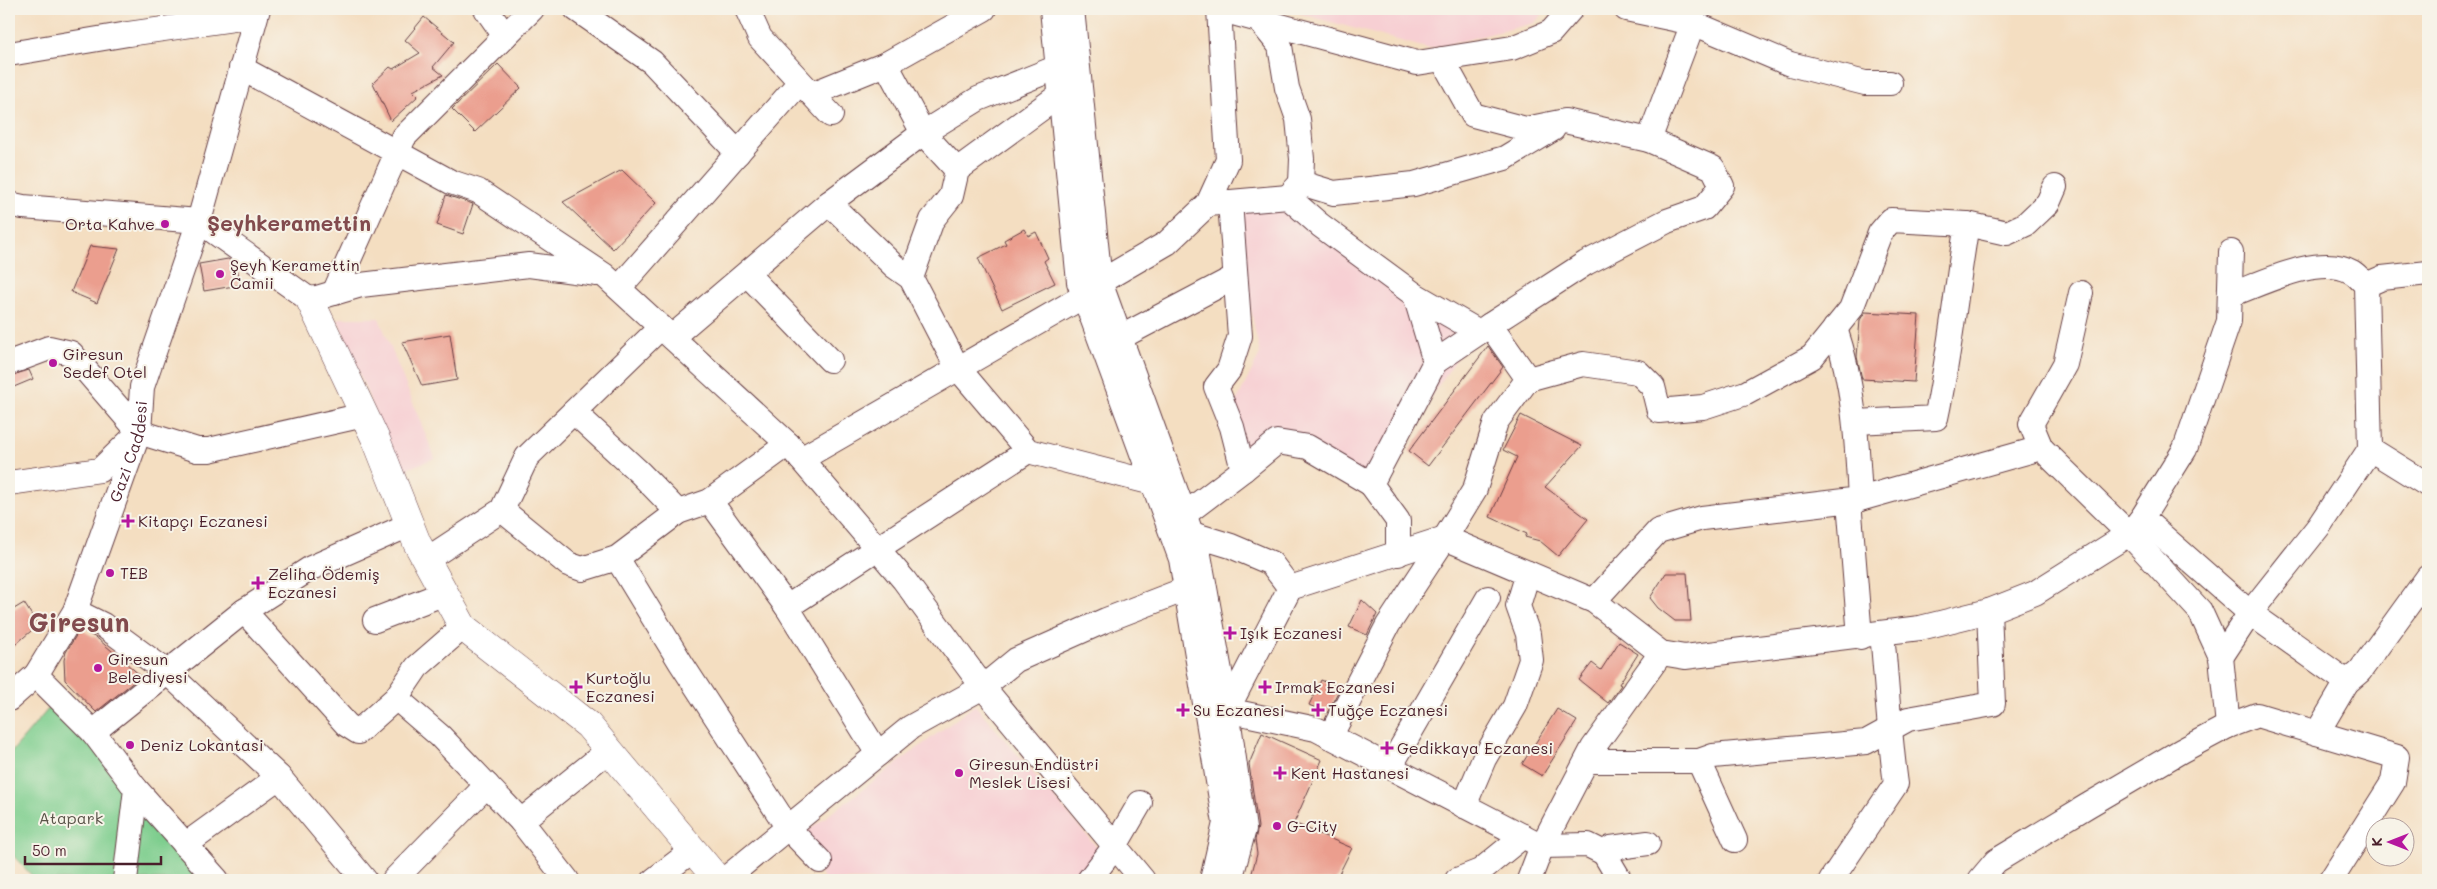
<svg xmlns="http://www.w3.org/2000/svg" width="2437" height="889" font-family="Mali,sans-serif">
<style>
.built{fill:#f7cfd3}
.green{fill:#7ece8e;stroke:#64765c}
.building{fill:#eb9e8e}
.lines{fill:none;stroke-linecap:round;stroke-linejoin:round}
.minor-casing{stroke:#643c42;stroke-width:26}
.major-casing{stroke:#643c42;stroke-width:29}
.minor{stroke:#fff;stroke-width:24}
.major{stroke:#fff;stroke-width:28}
.poi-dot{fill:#b5179e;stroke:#f7f3e8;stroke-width:2}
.labels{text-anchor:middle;stroke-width:4;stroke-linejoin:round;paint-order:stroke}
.poi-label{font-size:16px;fill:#4a1f2b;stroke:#f7f3e8;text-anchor:start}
.street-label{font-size:16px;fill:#4a1f2b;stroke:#f7f3e8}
.park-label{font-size:16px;fill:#5a5449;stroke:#f7f3e8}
.district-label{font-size:21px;font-weight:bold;fill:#824b4e;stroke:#f7f3e8}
.town-label{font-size:26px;font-weight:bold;fill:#824b4e;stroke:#f7f3e8}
</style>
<rect width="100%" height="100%" fill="#f7f3e8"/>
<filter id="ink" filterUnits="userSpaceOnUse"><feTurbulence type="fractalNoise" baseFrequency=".02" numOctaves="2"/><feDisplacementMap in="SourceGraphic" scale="10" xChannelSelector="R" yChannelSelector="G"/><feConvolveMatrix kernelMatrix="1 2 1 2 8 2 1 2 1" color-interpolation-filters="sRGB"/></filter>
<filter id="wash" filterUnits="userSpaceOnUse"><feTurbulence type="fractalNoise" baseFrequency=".0096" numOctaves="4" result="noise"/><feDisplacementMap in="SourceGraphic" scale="20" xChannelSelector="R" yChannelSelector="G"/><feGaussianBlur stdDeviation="1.12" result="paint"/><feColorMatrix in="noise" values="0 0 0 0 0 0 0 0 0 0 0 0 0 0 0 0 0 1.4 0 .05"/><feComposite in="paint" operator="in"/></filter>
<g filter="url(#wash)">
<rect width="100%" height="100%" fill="#f4dec1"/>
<!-- built -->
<g class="built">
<polygon points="1283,9 1548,9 1534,23 1430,49"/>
<polygon points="1288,197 1471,338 1371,484 1277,442 1243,470 1228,418 1260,354 1231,213"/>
<polygon points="337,318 379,318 435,458 399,472"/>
<polygon points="975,705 1107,859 1082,880 826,880 794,841"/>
</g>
<!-- green -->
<polygon class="green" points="55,701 205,880 36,880 9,851 9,755"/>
<g id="blocks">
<!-- building -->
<g class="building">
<polygon points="424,17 454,42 433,67 443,75 413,91 418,96 391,121 373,83 390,67 393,69 420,53 405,40"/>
<polygon points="498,64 521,88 475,132 452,109"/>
<polygon points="622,170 656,203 613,249 563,202"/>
<polygon points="446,195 473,204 463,234 437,225"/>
<polygon points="1024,229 1028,236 1036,232 1048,258 1044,261 1055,283 1002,309 978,258 1006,244 1004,240"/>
<polygon points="90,246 119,249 97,303 71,292"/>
<polygon points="228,259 237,265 240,285 204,291 199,264"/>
<polygon points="1865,312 1919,315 1914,382 1862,379 1857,357 1860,320"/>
<polygon points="450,334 457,380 422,386 402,342"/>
<polygon points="1488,346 1503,367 1428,466 1409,451"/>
<polygon points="29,370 33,379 9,389 9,376"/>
<polygon points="1521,415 1582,446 1545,487 1588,519 1558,556 1540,541 1525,537 1527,534 1490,517 1517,457 1503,450"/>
<polygon points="1666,573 1687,573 1691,621 1675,621 1658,608 1650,598"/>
<polygon points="1362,600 1377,614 1367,635 1349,627"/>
<polygon points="24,603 38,625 9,650 9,612"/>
<polygon points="80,629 98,639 141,676 96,712 65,680 64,660 66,652"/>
<polygon points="1619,642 1638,654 1619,684 1621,685 1608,703 1579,680 1592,663 1601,670"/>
<polygon points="1321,680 1340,688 1327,713 1309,705"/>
<polygon points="1557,709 1577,721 1542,776 1522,764"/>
<polygon points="1262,733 1322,760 1294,823 1352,848 1336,880 1250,880 1257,854 1255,840 1258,827 1249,764"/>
</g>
</g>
</g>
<g filter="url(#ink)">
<use href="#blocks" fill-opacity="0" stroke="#643c42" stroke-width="1"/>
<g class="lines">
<!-- minor casing -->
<g class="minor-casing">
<g id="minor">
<polyline points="486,9 505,36"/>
<polyline points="576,9 652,62 738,153"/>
<polyline points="747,9 760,38 831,115"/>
<polyline points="1052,9 1079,282 1181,559 1225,823 1212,880"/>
<polyline points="1072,9 1100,282 1199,555 1227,710 1244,829 1230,880"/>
<polyline points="1218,9 1417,63 1512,48 1551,32 1571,9"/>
<polyline points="1219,9 1228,160 1208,204 1288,197 1320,225 1415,295 1435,362"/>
<polyline points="1626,9 1693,23 1790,64 1865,83 1890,83"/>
<polyline points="1259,20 1280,46 1287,88 1298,119 1302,159 1301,183"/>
<polyline points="9,54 128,34 255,16"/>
<polyline points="1442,59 1473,115 1526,129 1565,121 1649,140 1713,168 1722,186 1704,208 1667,221 1586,263 1490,325"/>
<polyline points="886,64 923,133 957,170"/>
<polyline points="241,68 451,182 478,191 604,275 788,444 904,580 983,687 1143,880"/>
<polyline points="812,94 886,64 984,9"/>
<polyline points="1649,140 1693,23"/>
<polyline points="1288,197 1301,183 1334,193 1414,184 1505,158 1553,129"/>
<polyline points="829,203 894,266 911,278 957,367 1028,451 1153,483"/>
<polyline points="9,204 23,207 199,221 310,300 361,285 529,265 597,274"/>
<polyline points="1967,224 2007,233 2026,224 2048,203 2055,187"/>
<polyline points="747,274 830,360"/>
<polyline points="911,278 932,220 951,196 957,170 1061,94"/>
<polyline points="1100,282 1167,243 1208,204"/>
<polyline points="2366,285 2382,278 2428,273"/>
<polyline points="619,288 800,82"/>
<polyline points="334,293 404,137 532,9"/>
<polyline points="1415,295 1479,332"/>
<path d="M 1835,328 C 1854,384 1857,441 1860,499"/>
<polyline points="672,337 829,203 923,133 978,99 1058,67"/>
<polyline points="1121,337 1235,277"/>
<polyline points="9,363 49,348 71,353 139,432 197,450 209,450 364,415"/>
<path d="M 1528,379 L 1583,364 L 1638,372 L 1653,387 L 1659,411 L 1703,407 L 1746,393 L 1812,357 L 1851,309 L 1880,233 L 1891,220 L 1967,224 C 1956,289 1950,354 1936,418 L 1856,422"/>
<polyline points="574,412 640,473 678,512"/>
<polyline points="2041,448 2031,424 2065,364 2081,293"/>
<polyline points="2370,449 2428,485"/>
<polyline points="801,459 1084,296"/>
<polyline points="1243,470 1277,442 1308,447 1371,484"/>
<polyline points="9,483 100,470 134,437"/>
<polyline points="710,501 787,607 878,754"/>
<polyline points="1849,501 1860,637"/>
<polyline points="502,510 568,564 582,569 617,558 678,512 710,501 788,444"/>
<polyline points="1185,514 1243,470 1232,427 1216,387 1229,370 1240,336 1230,202"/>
<polyline points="2142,518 2250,613 2347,682"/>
<polyline points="1192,534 1231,546 1271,563 1290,588"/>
<polyline points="617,558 681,663 788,828 820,861"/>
<polyline points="426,560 502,510 527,457 661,327"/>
<path d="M 1594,601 L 1658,531 L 1702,518 L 1860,499 L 2041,448 L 2129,534 L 2200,611 L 2221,657 L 2250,613 L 2319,526 L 2370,449 L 2366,285 C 2362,281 2357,275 2352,272 C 2320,253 2261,284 2230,295"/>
<polyline points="787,607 1028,451"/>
<polyline points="75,611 103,625 167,672 279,777 365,880"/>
<polyline points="244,611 347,725 358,732 396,698 417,667 463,627"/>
<polyline points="375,620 445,593"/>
<polyline points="2221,657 2228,726"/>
<polyline points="36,675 93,732 136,789 217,880"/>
<polyline points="396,698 440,736 521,821 567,880"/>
<path id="s1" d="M 9,699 L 36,675 L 75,611 L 139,432 L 142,387 L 199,221 L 258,9"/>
<polyline points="93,732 244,611 311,568 409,525"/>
<polyline points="2317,733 2347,682 2360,671 2428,577"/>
<polyline points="1330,737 1388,625 1445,538 1475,489 1496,422 1528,379 1490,325 1435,362 1371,484 1398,521 1398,554"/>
<polyline points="1587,761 1699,761 1713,756 1866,742 1908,719 1993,704 1989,611"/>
<polyline points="1699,761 1735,840"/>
<polyline points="1390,767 1488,598"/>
<polyline points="1464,806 1484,759 1515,706 1531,660 1528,634 1518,606 1528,573"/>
<polyline points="521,821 609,750"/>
<polyline points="185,845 279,777"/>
<polyline points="1604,853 1588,845 1542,846 1316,729 1227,710 1290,588 1445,538 1594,601 1661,653 1685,657 1920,628 1989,611 2035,593 2129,534 2142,518 2185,449 2229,321 2231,252"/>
<polyline points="125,880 136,789"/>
<polyline points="394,880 487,785"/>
<polyline points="654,880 693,850"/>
<polyline points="724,880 911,727 983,687 1016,660 1106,620 1186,589"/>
<polyline points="1089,880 1115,846 1140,803"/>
<polyline points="1457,880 1480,871 1523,836"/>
<polyline points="1529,880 1542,846 1593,748 1661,653"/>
<polyline points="1620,880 1604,853 1611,848 1648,843"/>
<path d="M 1831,880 L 1896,784 C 1889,734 1887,684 1882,633"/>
<polyline points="1980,880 1996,861 2087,806 2181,751 2228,726 2257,715 2397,757 2393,782 2331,880"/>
</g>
</g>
<!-- major casing -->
<g class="major-casing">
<polyline id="major" points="310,300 377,442 417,543 463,627 588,725 718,880"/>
</g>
<!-- minor -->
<use href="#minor" class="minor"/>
<!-- major -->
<use href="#major" class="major"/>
</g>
</g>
<!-- markers -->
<g class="poi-dot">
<circle cx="165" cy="224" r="5"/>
<circle cx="220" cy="274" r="5"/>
<circle cx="53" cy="363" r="5"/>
<path d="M125.5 513.5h5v5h5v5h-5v5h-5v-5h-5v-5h5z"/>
<circle cx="110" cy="573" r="5"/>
<path d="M255.5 575.5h5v5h5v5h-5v5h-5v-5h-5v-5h5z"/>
<path d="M1227.5 625.5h5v5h5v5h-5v5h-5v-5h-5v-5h5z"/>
<circle cx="98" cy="668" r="5"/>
<path d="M573.5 679.5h5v5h5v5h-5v5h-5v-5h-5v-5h5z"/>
<path d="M1262.5 679.5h5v5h5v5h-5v5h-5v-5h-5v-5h5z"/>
<path d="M1180.5 702.5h5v5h5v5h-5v5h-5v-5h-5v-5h5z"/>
<path d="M1315.5 702.5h5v5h5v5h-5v5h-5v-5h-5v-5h5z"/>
<circle cx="130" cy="745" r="5"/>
<path d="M1384.5 740.5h5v5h5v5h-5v5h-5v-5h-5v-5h5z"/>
<circle cx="959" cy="773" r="5"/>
<path d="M1277.5 765.5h5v5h5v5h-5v5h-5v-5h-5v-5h5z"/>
<circle cx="1277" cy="826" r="5"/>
</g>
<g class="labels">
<!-- poi labels -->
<g class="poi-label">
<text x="155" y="230" text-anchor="end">Orta Kahve</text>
<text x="230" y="271">Şeyh Keramettin<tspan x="230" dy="18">Camii</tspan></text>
<text x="63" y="360">Giresun<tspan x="63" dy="18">Sedef Otel</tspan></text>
<text x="138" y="527">Kitapçı Eczanesi</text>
<text x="120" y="579">TEB</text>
<text x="268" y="580">Zeliha Ödemiş<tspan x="268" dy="18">Eczanesi</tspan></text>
<text x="1240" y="639">Işık Eczanesi</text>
<text x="108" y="665">Giresun<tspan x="108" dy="18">Belediyesi</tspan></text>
<text x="586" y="684">Kurtoğlu<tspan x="586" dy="18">Eczanesi</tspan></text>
<text x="1275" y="693">Irmak Eczanesi</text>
<text x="1193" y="716">Su Eczanesi</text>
<text x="1328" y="716">Tuğçe Eczanesi</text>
<text x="140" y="751">Deniz Lokantasi</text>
<text x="1397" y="754">Gedikkaya Eczanesi</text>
<text x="969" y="770">Giresun Endüstri<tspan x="969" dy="18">Meslek Lisesi</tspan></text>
<text x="1291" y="779">Kent Hastanesi</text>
<text x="1287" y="832">G-City</text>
</g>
<!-- street labels -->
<g class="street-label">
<text dy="6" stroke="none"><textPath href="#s1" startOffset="280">Gazi Caddesi</textPath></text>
</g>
<!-- park labels -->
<g class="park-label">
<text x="71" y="824">Atapark</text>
</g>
<!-- district labels -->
<g class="district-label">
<text x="289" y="231">Şeyhkeramettin</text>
</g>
<!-- town labels -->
<g class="town-label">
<text x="79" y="632">Giresun</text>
</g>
</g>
<!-- margin -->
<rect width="2437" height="889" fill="none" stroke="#f7f3e8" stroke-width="30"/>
<!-- north arrow -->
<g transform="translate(2390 842) rotate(270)"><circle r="24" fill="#f7f3e8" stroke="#b29e9c"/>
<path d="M0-4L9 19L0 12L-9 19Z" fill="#b5179e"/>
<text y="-8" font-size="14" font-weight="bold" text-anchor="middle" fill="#4a1f2b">K</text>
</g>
<!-- scale -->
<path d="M25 856v8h136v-8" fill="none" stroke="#4a1f2b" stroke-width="2.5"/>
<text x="32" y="856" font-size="15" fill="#4a1f2b" stroke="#f7f3e8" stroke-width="4" paint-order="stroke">50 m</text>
</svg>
